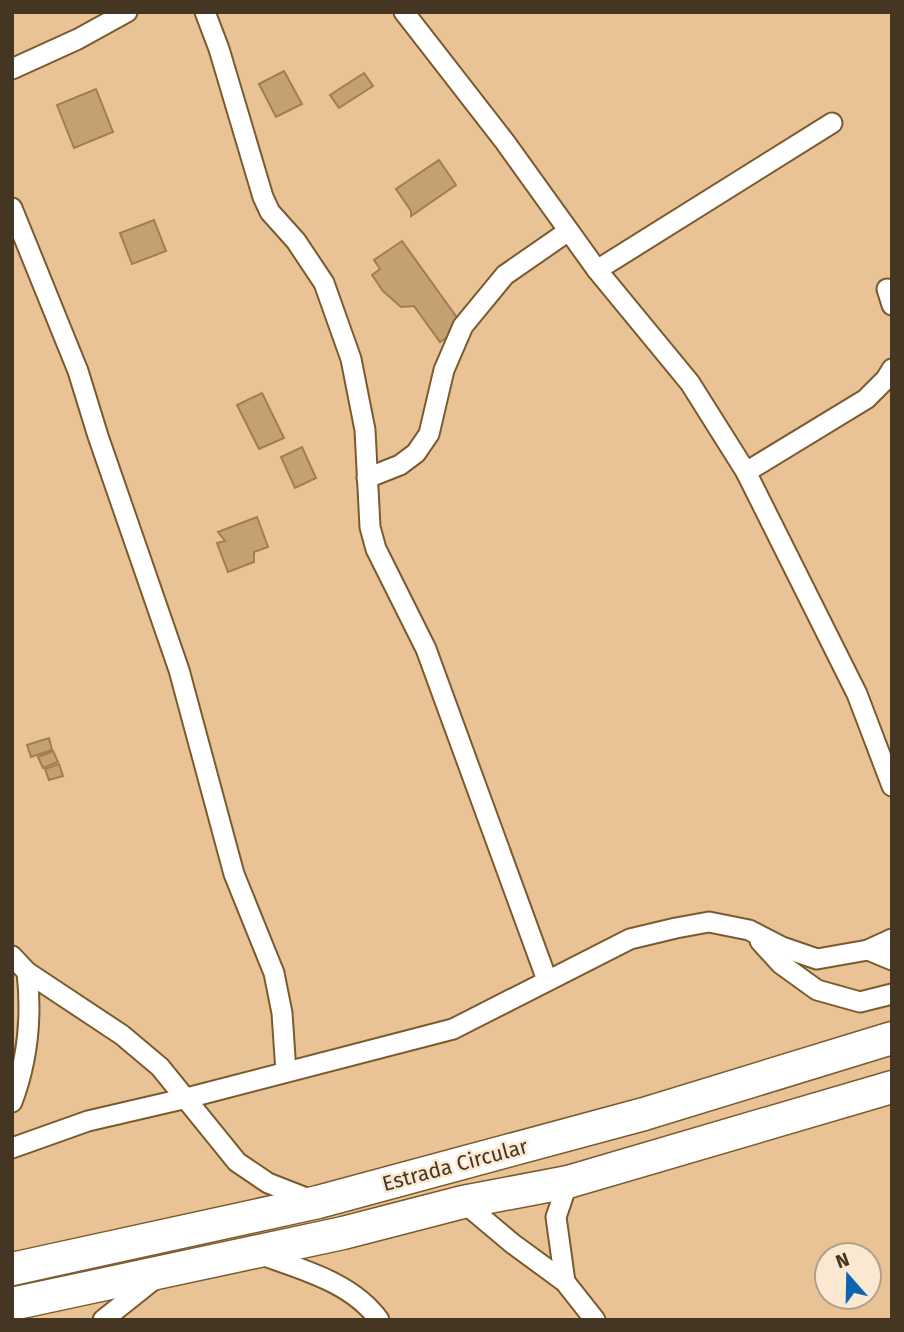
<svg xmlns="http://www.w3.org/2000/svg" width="904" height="1332" font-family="'Fira Sans',sans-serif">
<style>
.building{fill:#c5a073;stroke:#a17d51;stroke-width:2}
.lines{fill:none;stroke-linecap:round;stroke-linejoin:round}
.minor-casing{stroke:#7b5a2d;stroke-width:23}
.primary-casing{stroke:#7b5a2d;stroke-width:35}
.minor{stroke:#fff;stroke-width:19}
.primary{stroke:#fff;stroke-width:32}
.labels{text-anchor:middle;stroke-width:5;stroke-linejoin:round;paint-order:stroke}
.street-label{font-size:21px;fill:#453523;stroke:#fbe8d0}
</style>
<rect width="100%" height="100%" fill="#e9c395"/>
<!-- building -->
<g class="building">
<polygon points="284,71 302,104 276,117 259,84"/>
<polygon points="364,73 373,86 339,108 330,95"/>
<polygon points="96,89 113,132 74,148 57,105"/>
<polygon points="439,160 456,185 411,216 411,211 396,189"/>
<polygon points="154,220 166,251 132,264 120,233"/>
<polygon points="402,241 463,326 440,342 414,306 401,307 383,291 372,275 380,269 374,260"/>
<polygon points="262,393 284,438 259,449 237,405"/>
<polygon points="302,447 316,478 295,488 281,457"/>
<polygon points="257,517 268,547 254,552 254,562 228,572 217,543 225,541 218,532"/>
<polygon points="49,738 52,750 31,757 27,745"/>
<polygon points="53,751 58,762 43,768 38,757"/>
<polygon points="59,764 63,776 49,780 45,769"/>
</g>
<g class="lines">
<!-- minor casing -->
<g class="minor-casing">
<g id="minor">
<polyline points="205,12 219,49 263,197 270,212 296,241 324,283 351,359 365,430 370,527 376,549 426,649 547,980"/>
<polyline points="404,12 505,142 597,270 690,383 746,472 857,694 892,786"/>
<polyline points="12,69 78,39 127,12"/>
<polyline points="12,208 78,371 98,436 179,670 234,874 274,973 282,1013 286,1072"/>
<polyline points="597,270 832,123"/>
<polyline points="887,289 892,305"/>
<polyline points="746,472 866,399 886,379 892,369"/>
<polyline points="367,478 400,465 416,453 429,434 444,370 463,326 505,275 567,232"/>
<polyline points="760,941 781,964 817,990 860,1002 892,994"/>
<polyline points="868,950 892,960"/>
<polyline points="12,956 27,972 122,1035 160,1067 237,1162 268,1183 314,1201"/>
<path d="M 12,1102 C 28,1060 32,1017 27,972"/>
<polyline points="12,1148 88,1121 187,1098 453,1029 630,939 676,928 709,922 749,930 782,947 817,959 868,950 892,939"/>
<polyline points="463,1202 513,1244 565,1282 595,1320"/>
<path d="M 259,1254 C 300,1269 352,1282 379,1320"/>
<polyline points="565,1282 556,1217 568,1182"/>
<polyline points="103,1320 157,1277"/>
</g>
</g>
<!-- primary casing -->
<g class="primary-casing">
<g id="primary">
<polyline points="12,1269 318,1202 644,1114 892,1038"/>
<polyline points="12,1304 343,1233 463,1202 568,1182 892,1087"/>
</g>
</g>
<!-- minor -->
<use href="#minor" class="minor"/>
<!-- primary -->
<use href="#primary" class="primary"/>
</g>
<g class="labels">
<!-- street labels -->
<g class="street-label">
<text transform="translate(455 1165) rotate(-15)" y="7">Estrada Circular</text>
</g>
</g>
<!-- border -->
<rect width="904" height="1332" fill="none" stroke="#453523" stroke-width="28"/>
<!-- north arrow -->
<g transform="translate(848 1276) rotate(340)"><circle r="33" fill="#fbe8d0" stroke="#b2a08b" stroke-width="2"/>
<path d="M0-5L12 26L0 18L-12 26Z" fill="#0d64b2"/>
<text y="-10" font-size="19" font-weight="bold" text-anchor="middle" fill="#453523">N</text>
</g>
</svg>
